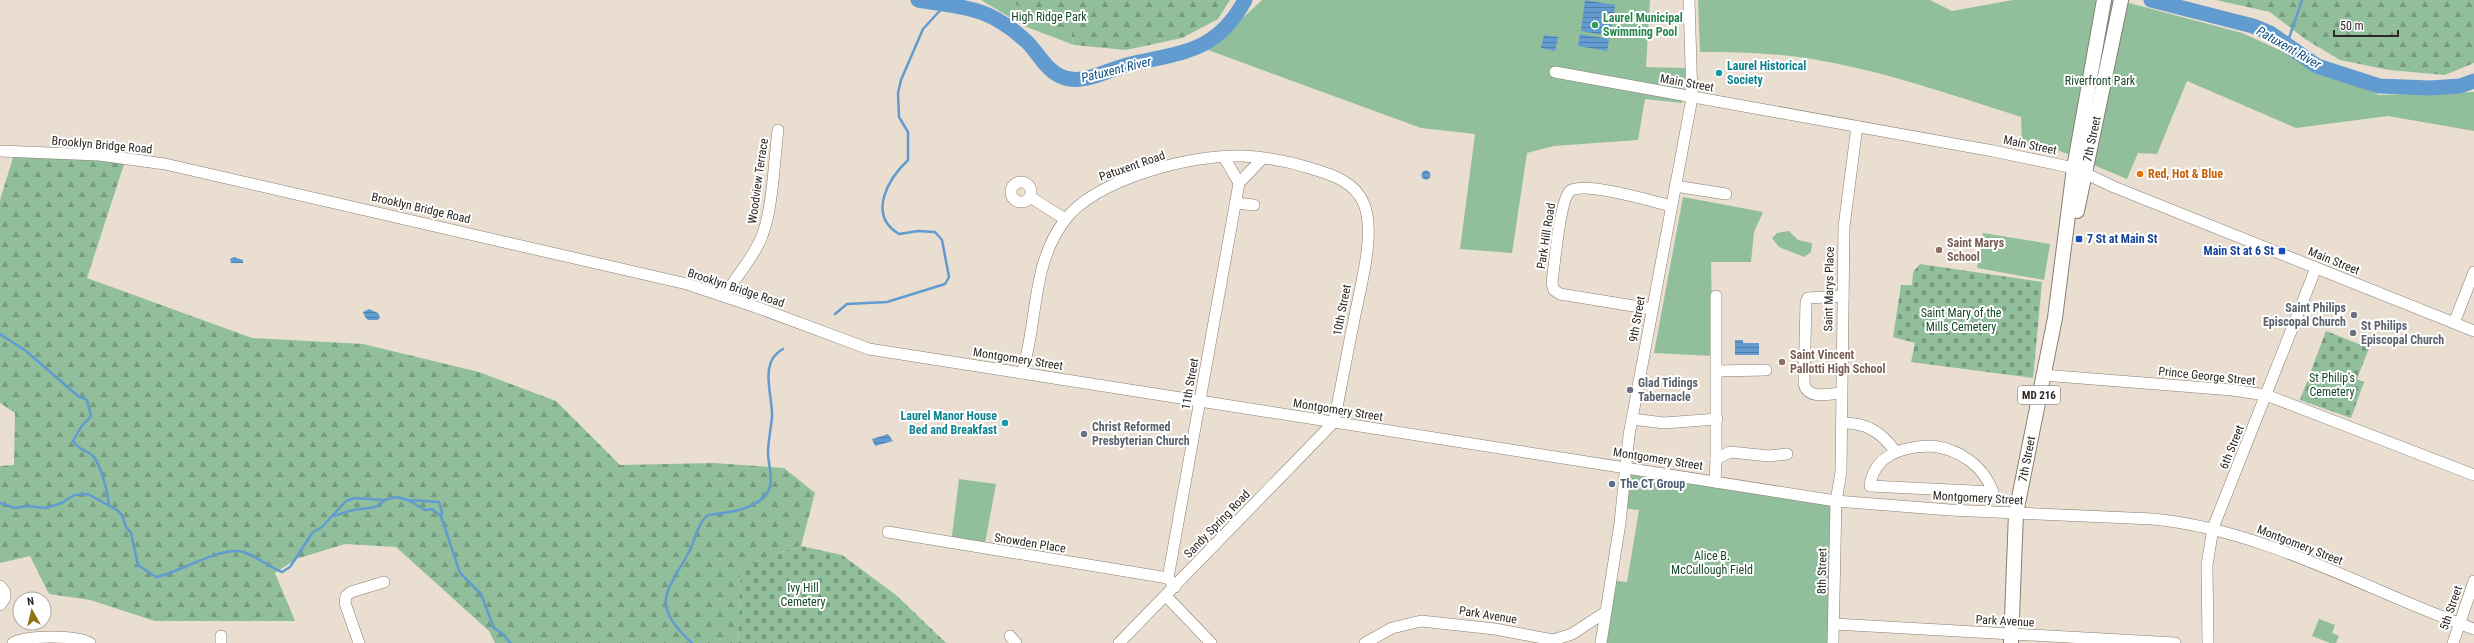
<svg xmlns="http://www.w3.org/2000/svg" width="2474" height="643" font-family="'Roboto Condensed',sans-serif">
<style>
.green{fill:#91bf9c}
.forest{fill:url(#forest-firs)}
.cemetery{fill:url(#cemetery-stones)}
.water{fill:url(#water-rules)}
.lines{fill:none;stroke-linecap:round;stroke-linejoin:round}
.stream{stroke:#619bcf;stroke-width:2.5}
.river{stroke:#619bcf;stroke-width:15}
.minor-casing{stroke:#887e71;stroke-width:12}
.major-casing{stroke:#887e71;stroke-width:16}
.minor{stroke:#fff;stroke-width:11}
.major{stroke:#fff;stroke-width:14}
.leisure-dot{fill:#2e9e5b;stroke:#fff;stroke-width:1.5}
.culture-dot{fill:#0f9aa8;stroke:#fff;stroke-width:1.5}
.food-dot{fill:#e8710a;stroke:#fff;stroke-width:1.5}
.transit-dot{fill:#1a4fb4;stroke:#fff;stroke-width:1.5}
.education-dot{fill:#8d6e63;stroke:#fff;stroke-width:1.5}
.worship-dot{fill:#6b7280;stroke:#fff;stroke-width:1.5}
.service-dot{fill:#5c6f8a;stroke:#fff;stroke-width:1.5}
.labels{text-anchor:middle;stroke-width:4;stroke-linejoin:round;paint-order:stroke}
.shield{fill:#fff;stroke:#6b6864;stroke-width:1}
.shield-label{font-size:11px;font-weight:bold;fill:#2b2722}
.park-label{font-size:12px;fill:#154828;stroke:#fff}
.leisure-label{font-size:12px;font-weight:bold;fill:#27864d;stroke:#fff;text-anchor:start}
.culture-label{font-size:12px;font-weight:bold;fill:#0d838f;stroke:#fff;text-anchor:start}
.street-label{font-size:12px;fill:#2b2722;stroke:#fff}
.food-label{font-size:12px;font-weight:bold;fill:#c56008;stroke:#fff;text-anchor:start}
.transit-label{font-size:12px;font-weight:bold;fill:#164399;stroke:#fff;text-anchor:start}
.education-label{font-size:12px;font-weight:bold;fill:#785e54;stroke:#fff;text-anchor:start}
.worship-label{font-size:12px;font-weight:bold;fill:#5b616d;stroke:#fff;text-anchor:start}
.service-label{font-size:12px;font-weight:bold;fill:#4e5e75;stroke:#fff;text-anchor:start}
.water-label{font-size:13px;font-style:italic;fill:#0d5081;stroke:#fff}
</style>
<defs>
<pattern id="forest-firs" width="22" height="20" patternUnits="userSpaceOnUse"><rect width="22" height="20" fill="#91bf9c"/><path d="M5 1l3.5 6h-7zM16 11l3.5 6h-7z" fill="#779b7f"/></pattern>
<pattern id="cemetery-stones" width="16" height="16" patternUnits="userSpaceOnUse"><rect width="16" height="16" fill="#91bf9c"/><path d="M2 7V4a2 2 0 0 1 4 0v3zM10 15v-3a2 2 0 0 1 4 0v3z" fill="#779b7f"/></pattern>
<pattern id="water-rules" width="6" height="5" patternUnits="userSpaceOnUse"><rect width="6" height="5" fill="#619bcf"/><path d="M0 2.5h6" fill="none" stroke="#507ea8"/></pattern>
</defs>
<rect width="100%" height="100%" fill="#eaded0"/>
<!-- green -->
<g class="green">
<polygon points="981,0 1063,0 1074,45 1024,26"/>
<polygon points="1262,0 1650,0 1646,67 1686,68 1682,103 1645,99 1638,140 1554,146 1527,153 1512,253 1460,249 1475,134 1421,128 1208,50"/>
<path d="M 1698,0 L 1930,0 L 1952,11 L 2013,0 L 2118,0 L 2242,33 L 2379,95 L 2474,92 L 2474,131 L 2388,116 L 2296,128 L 2187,81 L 2157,154 L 2138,153 L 2127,179 L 2060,151 L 2022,146 L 2021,117 C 1952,95 1884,71 1812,59 C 1775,53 1737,52 1700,52 Z"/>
<polygon points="1683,197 1763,212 1754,232 1751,262 1711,262 1713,356 1654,353"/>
<polygon points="1789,231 1798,240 1812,243 1811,252 1804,257 1779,247 1772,238 1777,233"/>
<polygon points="1983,233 2050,244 2044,280 1977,268"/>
<polygon points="1626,467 1836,501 1833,643 1600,643 1611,580 1627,582 1639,510 1622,508"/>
<polygon points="959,479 996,484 984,549 951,543"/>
<polygon points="2319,619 2335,625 2332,633 2339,636 2336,643 2330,643 2312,636"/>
</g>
<!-- forest -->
<g class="forest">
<polygon points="1008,0 1230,0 1218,19 1182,38 1126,50 1074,45 1071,32 1052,25"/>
<polygon points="2216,0 2474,0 2474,63 2445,75 2389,70 2340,60 2305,39 2270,12"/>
<polygon points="15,151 126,158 87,278 252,338 363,344 479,372 556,401 620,465 714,463 784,468 815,493 801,546 775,554 741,568 738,643 495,643 489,631 396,547 345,544 296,559 275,573 295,621 155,621 90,600 49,594 30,556 0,563 0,466 14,465 15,413 0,403 0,200"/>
</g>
<!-- cemetery -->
<g class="cemetery">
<polygon points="1920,264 2042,282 2033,378 1911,362 1915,343 1893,337 1901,285 1912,285 1913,272"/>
<polygon points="2326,331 2369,348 2357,379 2364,382 2351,418 2300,400"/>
<polygon points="801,546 842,555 896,595 946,643 738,643 741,568 775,554"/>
</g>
<!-- water -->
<g class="water">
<polygon points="1585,0 1615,5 1613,19 1615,23 1612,23 1609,36 1581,31"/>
<polygon points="1580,34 1609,39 1607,51 1578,46"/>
<polygon points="1544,35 1558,37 1555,51 1541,48"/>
<circle cx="1426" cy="175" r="4.5"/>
<polygon points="234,257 243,260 243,263 231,263 230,259"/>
<polygon points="369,309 378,313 380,317 378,320 368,320 365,317 363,312"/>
<polygon points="1735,340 1743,340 1743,343 1759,343 1759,355 1735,355"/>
<polygon points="888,434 893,441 875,446 872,439"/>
</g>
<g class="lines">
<!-- stream -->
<g class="stream">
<polyline points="2287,44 2302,0"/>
<path d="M 835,314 L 847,304 L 887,302 L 945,284 L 949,277 L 942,240 L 935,232 L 918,231 L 899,234 C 867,215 888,179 908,160 L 908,132 L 899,117 L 898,93 L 901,80 L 923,29 L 946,4"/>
<path d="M 0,334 L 26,351 L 78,396 L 87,400 L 91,416 L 81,427 L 73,441 C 78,450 87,450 93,456 C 101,464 108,494 109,505"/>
<polyline points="408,500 439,502 442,512 441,516"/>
<path d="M 0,503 L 15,508 L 27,506 L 46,508 L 62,503 L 74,495 L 88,494 L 117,510 L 122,515 L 126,527 L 131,533 L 138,565 L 156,577 C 178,573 216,549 238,551 C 252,552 268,567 282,572 L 290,567 L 313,532 L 322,527 L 346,501 L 354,498 L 384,500 L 397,497 L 408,500 L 425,510 L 432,509 L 441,516 L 460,573 L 481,594 L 494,628 L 504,635 L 510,643"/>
<path d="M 333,516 C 342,514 350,510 359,509 C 371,507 376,510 385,500"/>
<path d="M 692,643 C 648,603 668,592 690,550 C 695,539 699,521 708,515 C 728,513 763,509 770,487 C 773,478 768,463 768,453 C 768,441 771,429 772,417 C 773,395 758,362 783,349"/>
</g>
<!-- river -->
<g class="river">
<path d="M 918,0 C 966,8 987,6 1026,41 C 1039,53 1046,72 1065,78 C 1085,84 1107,70 1127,65 C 1180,52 1216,54 1245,0"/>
<polyline points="2151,0 2253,26 2270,33 2317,66 2379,86 2430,88 2460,86 2474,81"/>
</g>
<!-- minor casing -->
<g class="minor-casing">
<g id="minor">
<polyline points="1555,72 1993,151 2074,168 2114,187 2474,331"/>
<path d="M 0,151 L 99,155 L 165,164 L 687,284 L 756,307 L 869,349 L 1836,501 L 1950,510 L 2153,519 C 2266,530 2368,591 2474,629"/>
<polyline points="1224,157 1239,183"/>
<circle cx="1021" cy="192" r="10"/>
<polyline points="1675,186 1726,194"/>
<polyline points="1030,197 1065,219"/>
<polyline points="1236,203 1254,205"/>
<path d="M 725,296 C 736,275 754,258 762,236 C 773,208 774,161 778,130"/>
<path d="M 1652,309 L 1560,294 L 1554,290 L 1552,283 C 1554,268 1560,199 1570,191 C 1584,181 1652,201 1671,206"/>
<polyline points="2454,323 2474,272"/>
<polyline points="1717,371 1766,370"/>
<path d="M 1022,373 C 1038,322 1031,264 1065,220 C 1096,179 1192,154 1242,156 C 1265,157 1291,162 1313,169 C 1333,175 1355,182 1364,204 C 1376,234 1360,288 1354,320 C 1347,354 1341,388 1334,422"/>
<polyline points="2043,375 2232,390 2266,395 2474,475"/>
<path d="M 1841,393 C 1829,394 1808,400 1804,384 L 1806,302 L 1808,298 L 1843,296"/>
<polyline points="1632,419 1664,423 1717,419"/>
<path d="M 1842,423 C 1867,423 1880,431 1896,452"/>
<path d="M 1933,446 C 1960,450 1983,465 1993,492 L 1870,486 C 1874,454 1905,446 1933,446 Z"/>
<polyline points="1716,459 1716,296"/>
<polyline points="1715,482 1716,459 1730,452 1769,456 1787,454"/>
<polyline points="888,532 1168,578"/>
<polyline points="0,586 5,592 5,598 0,605"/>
<polyline points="1175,587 1168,578 1239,183 1262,159"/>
<polyline points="1166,596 1211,643"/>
<polyline points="1834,624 2175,643"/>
<polyline points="1010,636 1016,643"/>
<path d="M 13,643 C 27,635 76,635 90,643"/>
<polyline points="221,643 221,636"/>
<polyline points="359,643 345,603 346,596 351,592 384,582"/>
<polyline points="1119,643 1334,422"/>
<polyline points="1365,643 1392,628 1421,621 1495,629 1553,640 1572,634 1604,613"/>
<polyline points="1601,643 1620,523 1629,435 1692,98 1689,0"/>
<polyline points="1833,643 1836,501 1841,472 1844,227 1857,126"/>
<polyline points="2208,643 2207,565 2213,528 2316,268"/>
<polyline points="2453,643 2474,581"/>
</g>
</g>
<!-- major casing -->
<g class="major-casing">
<g id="major">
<polyline points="2077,211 2121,0"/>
<polyline points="2011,643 2016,513 2055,318 2074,168 2104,0"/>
</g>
</g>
<!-- minor -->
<use href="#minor" class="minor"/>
<!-- major -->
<use href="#major" class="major"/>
</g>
<!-- markers -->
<circle class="leisure-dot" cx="1595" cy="25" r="4"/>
<g class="culture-dot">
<circle cx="1719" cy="73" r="4"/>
<circle cx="1005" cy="423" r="4"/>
</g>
<circle class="food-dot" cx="2140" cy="174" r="4"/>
<g class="transit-dot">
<rect x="2075" y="235" width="8" height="8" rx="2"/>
<rect x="2278" y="247" width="8" height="8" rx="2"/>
</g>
<g class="education-dot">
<circle cx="1939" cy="250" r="4"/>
<circle cx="1782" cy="362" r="4"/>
</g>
<g class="worship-dot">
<circle cx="2354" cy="315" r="4"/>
<circle cx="2353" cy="333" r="4"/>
<circle cx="1630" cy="390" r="4"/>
<circle cx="1084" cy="434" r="4"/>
</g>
<circle class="service-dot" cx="1612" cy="484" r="4"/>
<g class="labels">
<!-- shield labels -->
<rect class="shield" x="2018" y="386" width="42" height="18" rx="3"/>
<g class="shield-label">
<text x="2039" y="399">MD 216</text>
</g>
<!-- park labels -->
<g class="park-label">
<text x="1049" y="21">High Ridge Park</text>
<text x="2100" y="85">Riverfront Park</text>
<text x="1961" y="317">Saint Mary of the<tspan x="1961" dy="14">Mills Cemetery</tspan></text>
<text x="2332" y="382">St Philip's<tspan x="2332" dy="14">Cemetery</tspan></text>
<text x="1712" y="560">Alice B.<tspan x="1712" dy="14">McCullough Field</tspan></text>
<text x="803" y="592">Ivy Hill<tspan x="803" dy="14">Cemetery</tspan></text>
</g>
<!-- leisure labels -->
<g class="leisure-label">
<text x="1603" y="22">Laurel Municipal<tspan x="1603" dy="14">Swimming Pool</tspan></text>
</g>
<!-- culture labels -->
<g class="culture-label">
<text x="1727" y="70">Laurel Historical<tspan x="1727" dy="14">Society</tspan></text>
<text x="997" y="420" text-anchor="end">Laurel Manor House<tspan x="997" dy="14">Bed and Breakfast</tspan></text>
</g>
<!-- street labels -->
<g class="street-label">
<text transform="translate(1687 83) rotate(10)" y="4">Main Street</text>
<text transform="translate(2092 139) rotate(-78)" y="4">7th Street</text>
<text transform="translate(102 145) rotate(5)" y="4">Brooklyn Bridge Road</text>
<text transform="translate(2030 145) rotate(12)" y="4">Main Street</text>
<text transform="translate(1132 166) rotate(-19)" y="4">Patuxent Road</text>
<text transform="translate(758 181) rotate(-82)" y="4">Woodview Terrace</text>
<text transform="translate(421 208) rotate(13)" y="4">Brooklyn Bridge Road</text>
<text transform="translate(1546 236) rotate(-81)" y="4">Park Hill Road</text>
<text transform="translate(2334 261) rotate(22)" y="4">Main Street</text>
<text transform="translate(736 288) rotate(18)" y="4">Brooklyn Bridge Road</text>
<text transform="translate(1829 289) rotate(-89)" y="4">Saint Marys Place</text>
<text transform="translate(1342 310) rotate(-79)" y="4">10th Street</text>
<text transform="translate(1637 319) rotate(-80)" y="4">9th Street</text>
<text transform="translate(1018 359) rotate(9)" y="4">Montgomery Street</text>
<text transform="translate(2207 376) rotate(6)" y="4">Prince George Street</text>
<text transform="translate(1190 384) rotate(-80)" y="4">11th Street</text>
<text transform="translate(1338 410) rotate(9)" y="4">Montgomery Street</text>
<text transform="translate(2232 447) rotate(-68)" y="4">6th Street</text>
<text transform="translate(1658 459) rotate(9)" y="4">Montgomery Street</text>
<text transform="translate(2027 459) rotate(-79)" y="4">7th Street</text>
<text transform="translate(1978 498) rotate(3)" y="4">Montgomery Street</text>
<text transform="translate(1217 524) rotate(-46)" y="4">Sandy Spring Road</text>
<text transform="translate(1030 543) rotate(9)" y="4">Snowden Place</text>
<text transform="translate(2300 545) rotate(21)" y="4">Montgomery Street</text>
<text transform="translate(1822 571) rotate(-89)" y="4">8th Street</text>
<text transform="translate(2451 608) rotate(-71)" y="4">5th Street</text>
<text transform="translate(1488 615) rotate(9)" y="4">Park Avenue</text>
<text transform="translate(2005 621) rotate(3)" y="4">Park Avenue</text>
</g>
<!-- food labels -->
<g class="food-label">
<text x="2148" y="178">Red, Hot &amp; Blue</text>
</g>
<!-- transit labels -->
<g class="transit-label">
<text x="2087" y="243">7 St at Main St</text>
<text x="2274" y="255" text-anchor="end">Main St at 6 St</text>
</g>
<!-- education labels -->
<g class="education-label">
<text x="1947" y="247">Saint Marys<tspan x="1947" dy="14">School</tspan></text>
<text x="1790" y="359">Saint Vincent<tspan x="1790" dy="14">Pallotti High School</tspan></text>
</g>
<!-- worship labels -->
<g class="worship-label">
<text x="2346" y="312" text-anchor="end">Saint Philips<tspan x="2346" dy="14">Episcopal Church</tspan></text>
<text x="2361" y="330">St Philips<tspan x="2361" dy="14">Episcopal Church</tspan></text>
<text x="1638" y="387">Glad Tidings<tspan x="1638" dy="14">Tabernacle</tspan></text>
<text x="1092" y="431">Christ Reformed<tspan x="1092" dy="14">Presbyterian Church</tspan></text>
</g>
<!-- service labels -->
<g class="service-label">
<text x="1620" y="488">The CT Group</text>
</g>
<!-- water labels -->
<g class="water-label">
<text transform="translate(2289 47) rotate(30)" y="5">Patuxent River</text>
<text transform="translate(1116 69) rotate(-14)" y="5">Patuxent River</text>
</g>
</g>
<!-- north arrow -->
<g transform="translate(32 611) rotate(352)"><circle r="19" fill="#ffffff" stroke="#aaa9a7"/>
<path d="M0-3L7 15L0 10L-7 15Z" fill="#8e7216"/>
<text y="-6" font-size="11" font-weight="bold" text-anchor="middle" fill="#2b2722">N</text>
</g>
<!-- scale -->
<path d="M2334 30v6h64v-6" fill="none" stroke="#2b2722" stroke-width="2"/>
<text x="2340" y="30" font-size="12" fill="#2b2722" stroke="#ffffff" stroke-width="3" paint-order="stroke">50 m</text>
</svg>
